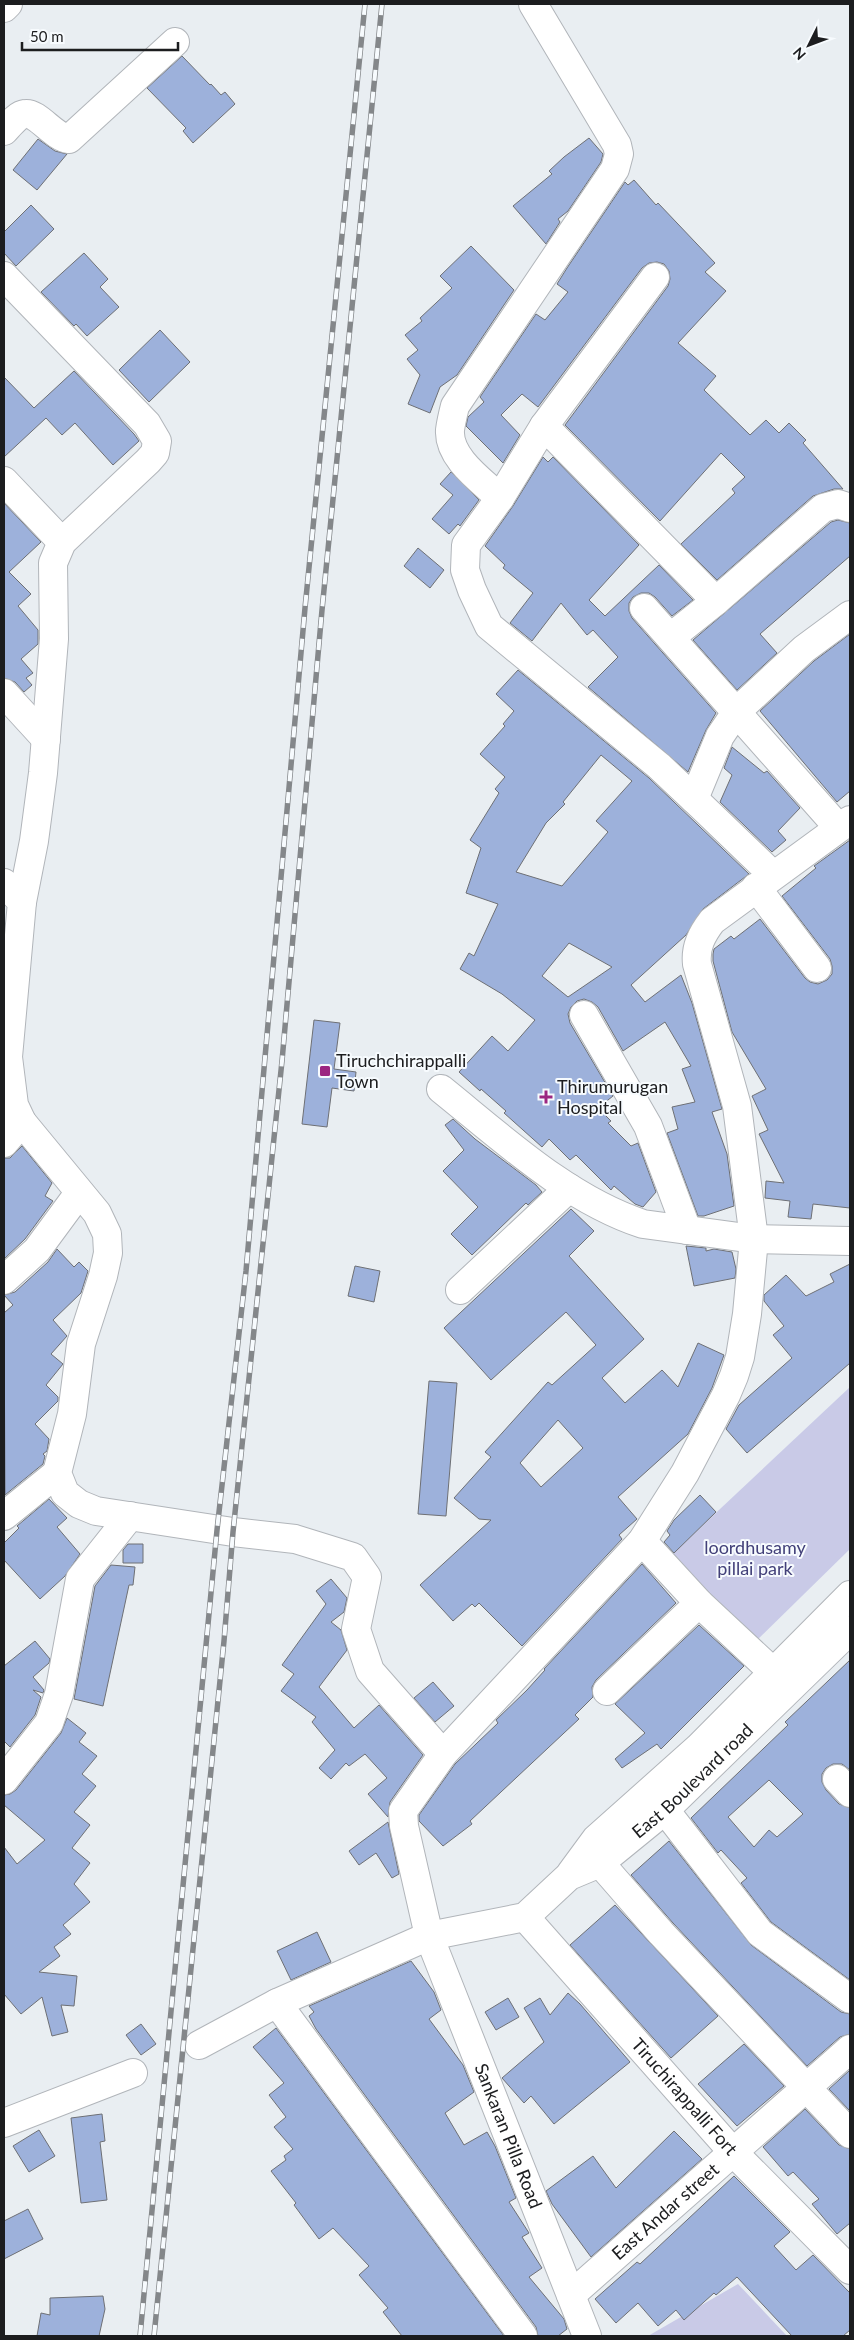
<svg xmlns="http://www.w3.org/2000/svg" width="854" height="2340" font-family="Lato,sans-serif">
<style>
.green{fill:#c9cae7}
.building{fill:#9db1db;stroke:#6e7075;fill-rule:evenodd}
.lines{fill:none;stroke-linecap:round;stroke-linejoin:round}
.minor-casing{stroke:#b1b5ba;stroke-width:30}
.major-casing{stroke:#b1b5ba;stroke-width:30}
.minor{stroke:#fff;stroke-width:28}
.major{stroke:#fff;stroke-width:28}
.rail-casing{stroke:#84878a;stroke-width:5.5}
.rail{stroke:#f7fbfe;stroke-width:4;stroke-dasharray:11;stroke-linecap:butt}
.poi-dot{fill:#9c2681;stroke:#f7fbfe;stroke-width:2}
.labels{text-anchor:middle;stroke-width:4;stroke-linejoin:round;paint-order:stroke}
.poi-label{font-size:18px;fill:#1c1d1f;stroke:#f7fbfe;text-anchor:start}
.park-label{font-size:18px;fill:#424079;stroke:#f7fbfe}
.street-label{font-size:18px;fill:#1c1d1f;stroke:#f7fbfe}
</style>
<rect width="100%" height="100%" fill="#e9eef2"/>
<!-- green -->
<g class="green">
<polygon points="850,1387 850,1549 752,1645 671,1555"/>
<polygon points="738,2284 787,2336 648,2336"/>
</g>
<!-- building -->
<g class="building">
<polygon points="182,56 210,85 211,84 221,95 225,92 235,104 193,143 183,131 186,128 147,88"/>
<polygon points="589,138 603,154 601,162 568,211 558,219 560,222 546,244 513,206 552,174 549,171 564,157"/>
<polygon points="38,139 55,151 67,154 37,190 13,170"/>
<polygon points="634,180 656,205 658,203 715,263 705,272 726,291 678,343 716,376 704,390 750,435 766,420 779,433 789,423 806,440 803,443 843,489 834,489 813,496 717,580 681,544 735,493 732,489 745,477 721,453 660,521 565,425 668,286 670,279 669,271 664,264 657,262 649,263 642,268 538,407 522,394 501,415 520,435 503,463 466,426 468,417 484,402 480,397 536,314 545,320 568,292 557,284 567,268 625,182 628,185"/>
<polygon points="31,205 54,229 16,266 4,253 4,232"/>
<polygon points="471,246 514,290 457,375 440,387 430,413 408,404 420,375 407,359 418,350 405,335 422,321 420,318 452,288 440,276"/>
<polygon points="84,253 108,279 100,287 119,307 87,336 76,324 74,326 41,292"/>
<polygon points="160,330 190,362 149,402 119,370"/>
<polygon points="74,371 134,434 139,441 113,465 75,423 62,435 46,418 4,457 4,377 34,408"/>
<polygon points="543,457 548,462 553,457 639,545 589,600 605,616 659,565 693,600 672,616 655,597 649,593 641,593 633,597 629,603 629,611 632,618 716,713 706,730 688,772 588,687 618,657 593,630 587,635 561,603 532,641 510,623 533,593 503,568 505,565 485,546 513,506"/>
<polygon points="451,472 479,500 460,526 458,524 449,534 432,519 453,495 440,484"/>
<polygon points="4,503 41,542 9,572 31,594 18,606 38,630 38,644 21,659 33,673 26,678 32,685 24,692 15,682 4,678"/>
<polygon points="838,520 850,523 850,556 760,634 777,653 737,690 693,640 831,522"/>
<polygon points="418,548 444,570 430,588 404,566"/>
<polygon points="850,634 850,791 837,802 760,711 814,661"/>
<path d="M 518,670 L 649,778 L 749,874 L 703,909 L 686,935 L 631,985 L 645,1002 L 681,975 L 692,1003 L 722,1109 L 712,1112 L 727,1154 L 734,1206 L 704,1216 L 698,1216 L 667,1133 L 678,1129 L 672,1107 L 695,1102 L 682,1069 L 691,1066 L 665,1022 L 623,1051 L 598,1007 L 592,1002 L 584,999 L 577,1001 L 571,1007 L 568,1014 L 570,1023 L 613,1096 L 598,1108 L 611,1121 L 608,1123 L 631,1146 L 638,1143 L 656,1192 L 643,1207 L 635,1204 L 614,1186 L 611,1190 L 576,1155 L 570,1160 L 549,1139 L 542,1147 L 504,1113 L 506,1111 L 481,1089 L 480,1091 L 459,1072 L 492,1036 L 508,1051 L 535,1020 L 502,994 L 460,969 L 469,953 L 474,956 L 498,904 L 466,893 L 481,848 L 470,840 L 499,793 L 495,789 L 505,777 L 480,754 L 505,726 L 503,724 L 514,711 L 496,694 ZM 601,755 L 632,781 L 596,821 L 608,832 L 562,886 L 516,872 L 546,823 L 565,804 L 563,802 ZM 569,943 L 612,967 L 568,997 L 542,976 Z"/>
<polygon points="732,747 764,773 767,771 800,808 778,831 786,840 772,852 720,802 732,775 724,768"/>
<polygon points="850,840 850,1208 813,1204 811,1219 788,1217 790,1201 765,1198 766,1181 784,1183 759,1134 768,1130 752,1096 766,1089 732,1032 713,961 713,954 714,949 731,936 734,939 760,919 805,978 810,982 818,984 827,980 832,974 832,966 830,959 782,896 816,868 814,866"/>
<polygon points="314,1020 340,1023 334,1069 356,1072 354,1091 332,1088 327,1127 302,1124"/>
<polygon points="453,1119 475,1139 536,1185 542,1192 528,1205 526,1203 472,1255 451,1234 478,1207 443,1171 464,1150 445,1125"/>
<polygon points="22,1146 52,1183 45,1196 53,1201 25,1239 4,1259 4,1158 10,1158"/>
<path d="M 571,1209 L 594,1231 L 569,1256 L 644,1339 L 602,1378 L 625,1403 L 662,1370 L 678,1387 L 698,1343 L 724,1355 L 712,1388 L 688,1434 L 618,1497 L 637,1519 L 619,1535 L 622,1539 L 522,1646 L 479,1603 L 475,1607 L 472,1604 L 453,1621 L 420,1585 L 491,1520 L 479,1519 L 454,1498 L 491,1457 L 485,1452 L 548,1382 L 552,1385 L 596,1345 L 566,1312 L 491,1380 L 444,1328 ZM 558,1420 L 583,1448 L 541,1487 L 520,1463 Z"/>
<polygon points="686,1246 706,1248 706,1251 714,1249 732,1252 736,1269 735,1278 694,1286"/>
<polygon points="57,1249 74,1267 79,1262 88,1271 81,1293 53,1320 67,1336 51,1354 63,1364 46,1385 58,1397 58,1401 35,1424 49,1439 47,1451 43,1454 45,1456 43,1464 5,1495 4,1313 13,1305 4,1295 15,1292 48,1262"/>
<polygon points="850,1264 850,1363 747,1453 726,1429 739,1405 792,1358 773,1335 784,1326 764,1301 764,1295 786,1275 806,1296 834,1282 830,1274"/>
<polygon points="355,1266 380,1271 374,1302 348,1296"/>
<polygon points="429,1381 457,1383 446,1516 418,1514"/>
<polygon points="700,1495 716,1512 674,1553 664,1542 670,1535 667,1531 674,1520"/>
<polygon points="49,1499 67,1518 57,1527 80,1554 65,1576 40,1599 4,1560 4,1543 19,1528 17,1526"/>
<polygon points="128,1544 143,1544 143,1563 123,1563 123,1550"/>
<polygon points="642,1564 676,1603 596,1680 592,1687 593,1697 575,1715 579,1719 470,1821 472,1824 443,1846 419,1821 419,1815 455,1764 498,1723 496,1720 527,1690 545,1670 544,1669"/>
<polygon points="111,1565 135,1567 133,1585 129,1585 103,1706 74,1699 95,1586"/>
<polygon points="331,1579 347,1598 344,1612 331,1622 341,1630 347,1650 319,1687 354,1728 379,1705 423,1755 390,1802 388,1817 368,1794 387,1778 365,1754 349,1766 346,1763 331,1779 319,1768 335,1750 312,1722 316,1717 281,1691 294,1674 282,1665 326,1604 316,1591"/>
<polygon points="699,1625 744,1666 661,1749 657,1744 622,1768 615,1759 645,1733 615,1704"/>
<polygon points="35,1641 50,1659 49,1663 33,1677 44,1690 43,1693 33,1690 41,1697 35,1715 10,1747 4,1741 4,1666"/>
<path d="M 850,1660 L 850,1770 L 842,1764 L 833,1764 L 826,1768 L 822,1774 L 822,1782 L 826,1790 L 839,1804 L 850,1808 L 850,1980 L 771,1922 L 741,1883 L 747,1878 L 721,1850 L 718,1853 L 691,1818 L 788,1725 L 785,1722 ZM 769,1780 L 803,1814 L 777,1837 L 769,1830 L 754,1847 L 728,1817 Z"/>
<polygon points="433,1682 454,1706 435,1722 414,1698"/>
<polygon points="67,1718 86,1733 79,1742 97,1756 82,1774 96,1786 74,1812 90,1825 72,1848 90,1863 74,1884 90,1902 63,1925 71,1934 54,1947 60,1956 39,1972 77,1976 74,2006 61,2005 68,2032 52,2036 42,1997 21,2014 4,1994 4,1847 17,1864 45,1840 4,1805 4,1795 10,1794 16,1790 61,1733"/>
<polygon points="388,1822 399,1874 392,1878 376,1853 359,1865 349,1851"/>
<polygon points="669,1841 751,1945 841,2012 850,2014 850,2034 840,2037 807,2066 673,1923 631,1875"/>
<polygon points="615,1905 718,2016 671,2058 570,1945"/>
<polygon points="317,1932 331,1962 291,1980 277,1951"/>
<polygon points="411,1961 434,1992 441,2010 429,2019 463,2065 474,2092 445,2113 464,2145 487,2132 495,2146 516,2198 509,2202 529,2233 522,2237 542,2268 529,2277 564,2319 567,2329 558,2336 538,2336 536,2327 316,2029 309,2016 314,2012 309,2006"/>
<polygon points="568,1993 580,2004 630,2062 554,2124 531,2096 524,2103 502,2078 544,2042 524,2008 540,1998 550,2015"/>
<polygon points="508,1998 519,2017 496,2030 485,2012"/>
<polygon points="141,2024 156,2044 141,2055 126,2035"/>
<polygon points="276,2028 504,2336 402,2336 383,2312 388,2308 359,2275 369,2266 333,2228 319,2239 294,2205 296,2203 271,2171 286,2160 284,2156 293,2149 274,2127 286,2117 269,2095 284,2083 253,2047"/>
<polygon points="744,2044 784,2086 737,2126 698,2084"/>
<polygon points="850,2070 850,2111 829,2089"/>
<polygon points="805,2109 839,2145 850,2149 850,2223 837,2234 812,2204 819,2199 793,2172 788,2176 763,2147"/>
<polygon points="102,2114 105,2141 100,2142 107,2200 81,2203 71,2118"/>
<polygon points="39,2130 55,2156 29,2172 13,2146"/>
<polygon points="674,2131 702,2159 591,2257 552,2204 546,2191 593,2156 616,2188"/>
<polygon points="734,2176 790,2232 774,2246 796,2270 813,2255 850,2293 850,2330 843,2336 792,2336 737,2277 716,2295 714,2293 684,2320 676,2310 658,2326 638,2303 616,2323 595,2299 637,2262 640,2264"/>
<polygon points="28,2209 43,2239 4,2259 4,2221"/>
<polygon points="103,2296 105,2309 99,2336 37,2336 41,2313 50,2315 50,2298"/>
</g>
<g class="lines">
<!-- minor casing -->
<g class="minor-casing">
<g id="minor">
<polyline points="4,8 8,4"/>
<path d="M 4,131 C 9,126 17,115 25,114 C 38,112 53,137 69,139 L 175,42"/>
<polyline points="4,276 147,424 157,441 155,453 148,461 62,542 53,563 54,639 43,773 34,841 22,902"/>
<polyline points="544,426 655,277"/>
<polyline points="4,481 62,542"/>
<path d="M 500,498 C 482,481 448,458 450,430 C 451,422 453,414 455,406 L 615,169 L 619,154 L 617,145 L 533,4"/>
<polyline points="850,508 838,504 823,508 716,601 544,426 500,498 466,545 465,570 472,590 489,626 659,766 694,799 720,736 737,711 804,649 850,615"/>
<polyline points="644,608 838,827"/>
<polyline points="671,637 716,601"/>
<polyline points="4,693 46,739"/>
<polyline points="694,799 773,875"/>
<path id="s1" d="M 4,883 L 22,902 L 8,1057 L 14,1105 L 22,1122 L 97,1213 L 107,1234 L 108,1253 L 103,1276 L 81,1344 L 72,1414 L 57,1473 L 65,1493 L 79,1504 L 96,1511 L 233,1532 L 295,1539 L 353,1557 L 367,1577 L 356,1629 L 370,1671 L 443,1754 L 403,1811 L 404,1826 L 429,1936 L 587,2336"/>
<polyline points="756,887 817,968"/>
<polyline points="584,1015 648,1126 687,1230"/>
<path d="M 441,1089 C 502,1138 567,1199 643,1224 L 754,1239 L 850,1241"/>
<polyline points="4,1143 22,1122 8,1111"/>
<polyline points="4,1280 37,1250 79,1193"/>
<polyline points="460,1290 569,1188"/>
<polyline points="4,1516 57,1473"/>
<polyline points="642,1541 699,1603 773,1672"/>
<polyline points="607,1691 699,1603"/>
<path d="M 443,1754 L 642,1541 L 685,1473 L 726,1395 L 734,1376 L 740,1357 L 747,1314 L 754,1239 L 737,1106 L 697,964 C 695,947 702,934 712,921 L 850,820"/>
<polyline points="837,1779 850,1793"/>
<polyline points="4,1780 49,1723 59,1694 80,1579 130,1516"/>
<polyline points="665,1810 760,1933 850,1999"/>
<polyline points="600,1863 661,1933 850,2134"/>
<path id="s2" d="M 525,1917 L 732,2151 L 850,2270"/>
<polyline points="277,2003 523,2336"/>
<path id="s3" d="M 571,2295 L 850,2049"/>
</g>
</g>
<!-- major casing -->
<g class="major-casing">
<g id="major">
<polyline points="571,1873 596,1839 698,1748 850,1595"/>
<path id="s4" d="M 199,2045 L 277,2003 L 429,1936 L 525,1917 L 569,1876 L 600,1863 L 665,1810 L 850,1630"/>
<polyline points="4,2123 133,2073"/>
</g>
</g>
<!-- minor -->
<use href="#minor" class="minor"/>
<!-- major -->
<use href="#major" class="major"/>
<!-- rail casing -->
<g class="rail-casing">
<g id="rail">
<polyline points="140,2336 217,1530 246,1271 305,608 365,4"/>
<polyline points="154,2336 224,1641 233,1532 282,1061 322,610 382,4"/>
</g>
</g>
<!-- rail -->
<use href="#rail" class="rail"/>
</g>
<!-- markers -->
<g class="poi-dot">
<rect x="319" y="1065" width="12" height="12" rx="2.5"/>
<path d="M543.5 1089.5h5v5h5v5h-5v5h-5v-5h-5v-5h5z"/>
</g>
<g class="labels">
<!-- poi labels -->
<g class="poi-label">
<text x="336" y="1067">Tiruchchirappalli<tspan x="336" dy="21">Town</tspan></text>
<text x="557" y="1093">Thirumurugan<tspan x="557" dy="21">Hospital</tspan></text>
</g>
<!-- park labels -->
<g class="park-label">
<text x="755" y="1554">loordhusamy<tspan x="755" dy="21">pillai park</tspan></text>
</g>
<!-- street labels -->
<g class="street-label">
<text dy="6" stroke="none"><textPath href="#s4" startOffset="570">East Boulevard road</textPath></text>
<text dy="6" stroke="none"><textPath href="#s2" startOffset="240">Tiruchirappalli Fort</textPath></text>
<text dy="6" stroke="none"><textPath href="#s1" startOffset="1600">Sankaran Pilla Road</textPath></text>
<text dy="6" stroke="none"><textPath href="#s3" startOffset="126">East Andar street</textPath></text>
</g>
</g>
<!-- border -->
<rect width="854" height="2340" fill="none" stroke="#1c1d1f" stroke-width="10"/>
<!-- north arrow -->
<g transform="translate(809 45) rotate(228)" stroke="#f7fbfe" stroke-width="4" paint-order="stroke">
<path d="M0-4L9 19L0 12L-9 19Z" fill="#1c1d1f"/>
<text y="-8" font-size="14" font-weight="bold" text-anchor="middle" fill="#1c1d1f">N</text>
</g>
<!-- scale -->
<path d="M22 42v8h156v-8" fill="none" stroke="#1c1d1f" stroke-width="2.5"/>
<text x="30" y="42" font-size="15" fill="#1c1d1f" stroke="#f7fbfe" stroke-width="4" paint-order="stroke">50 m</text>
</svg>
